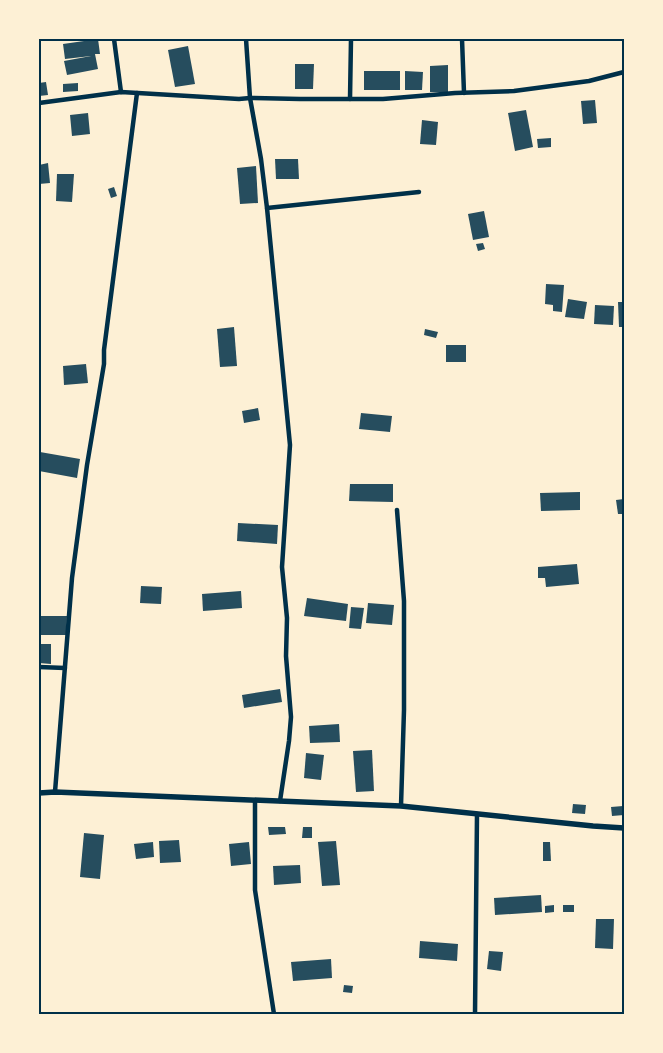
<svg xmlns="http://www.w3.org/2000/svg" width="663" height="1053" font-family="'Open Sans',sans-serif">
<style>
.building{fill:#264d5e}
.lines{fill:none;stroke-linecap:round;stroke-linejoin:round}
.minor{stroke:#003049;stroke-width:4.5}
.tertiary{stroke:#003049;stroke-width:5.5}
.neatline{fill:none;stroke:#003049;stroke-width:2}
</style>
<rect width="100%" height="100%" fill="#fdf0d5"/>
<!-- building -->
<g class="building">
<polygon points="98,39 100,54 95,54 98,69 67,75 64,61 91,56 65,59 63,44"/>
<polygon points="188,46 195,84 175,87 168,50"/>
<polygon points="295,64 314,64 313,89 295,89"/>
<polygon points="448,65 448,92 430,92 430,66"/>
<rect x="364" y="71" width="36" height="19"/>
<polygon points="405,71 423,72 422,90 405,90"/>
<polygon points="46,82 48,95 39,96 39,83"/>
<polygon points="78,83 78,91 63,92 63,84"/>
<polygon points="595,100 597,123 583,124 581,101"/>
<polygon points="526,110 533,147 515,151 508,113"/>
<polygon points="88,113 90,134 72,136 70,115"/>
<polygon points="422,120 438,122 436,145 420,144"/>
<polygon points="551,138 551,147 538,148 537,139"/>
<polygon points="275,159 298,159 299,179 276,179"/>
<polygon points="48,163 50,183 39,184 39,165"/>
<polygon points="256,166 258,203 240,204 237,168"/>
<polygon points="57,174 74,174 72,202 56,201"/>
<polygon points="114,187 117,196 111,198 108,189"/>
<polygon points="484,211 489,237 473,240 468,214"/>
<polygon points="483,243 485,249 478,251 476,244"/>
<polygon points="546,284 564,285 562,312 553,311 553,305 545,304"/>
<polygon points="568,299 587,302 584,319 565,317"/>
<polygon points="618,302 624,302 624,327 619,327"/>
<polygon points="595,305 614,306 613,325 594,324"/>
<polygon points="234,327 237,366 220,367 217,329"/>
<polygon points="425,329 438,332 436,338 424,335"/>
<rect x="446" y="345" width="20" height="17"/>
<polygon points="86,364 88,383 64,385 63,366"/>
<polygon points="258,408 260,420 244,423 242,411"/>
<polygon points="361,413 392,416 390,432 359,429"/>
<polygon points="40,452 80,459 77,478 39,471"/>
<polygon points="350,484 393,484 393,502 349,501"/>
<polygon points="580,492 580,510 541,511 540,493"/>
<polygon points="624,499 624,514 618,514 616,500"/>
<polygon points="238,523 278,525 277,544 237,541"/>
<polygon points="577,564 579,584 546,587 545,578 538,578 538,567"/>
<polygon points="141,586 162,587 161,604 140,603"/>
<polygon points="241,591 242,608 203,611 202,594"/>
<polygon points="307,598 348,604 346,621 304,616"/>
<polygon points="368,603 394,605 392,625 366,623"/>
<polygon points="351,607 364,608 361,629 349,628"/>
<polygon points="39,616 67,616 66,635 39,635"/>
<polygon points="39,644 51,644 51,664 39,663"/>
<polygon points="280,689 282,702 244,708 242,695"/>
<polygon points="339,724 340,742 310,743 309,726"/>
<polygon points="372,750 374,791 356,792 353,751"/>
<polygon points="306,753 324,755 321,780 304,778"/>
<polygon points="573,804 586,805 585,814 572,813"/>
<polygon points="623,806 624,815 612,816 611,807"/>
<polygon points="268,827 285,827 286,834 269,835"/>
<polygon points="303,827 312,827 312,838 302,838"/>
<polygon points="84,833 104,835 100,879 80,877"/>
<polygon points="179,840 181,862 160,863 159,841"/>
<polygon points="336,841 340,885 322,886 318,842"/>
<polygon points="153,842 154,857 136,859 134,844"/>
<polygon points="249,842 251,864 231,866 229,844"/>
<polygon points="543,842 550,842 551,861 543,861"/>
<polygon points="300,865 301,883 274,885 273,866"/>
<polygon points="541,895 542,912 495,915 494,898"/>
<polygon points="554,905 554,912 545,913 545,906"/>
<rect x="563" y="905" width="11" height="7"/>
<polygon points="596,919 614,919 613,949 595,948"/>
<polygon points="420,941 458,944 457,961 419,958"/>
<polygon points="489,951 503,952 501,971 487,969"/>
<polygon points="331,959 332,978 293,981 291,962"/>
<polygon points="344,985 353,986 352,993 343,992"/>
</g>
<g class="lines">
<!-- minor -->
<g class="minor">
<polyline points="114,39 121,92"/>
<polyline points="462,39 464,93"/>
<polyline points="350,99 351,39"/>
<polyline points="39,103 121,92 239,99 250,98 246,39"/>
<polyline points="267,208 419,192"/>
<polyline points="397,510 404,601 404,710 401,806"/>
<polyline points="39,667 65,668"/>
<polyline points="55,792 72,578 87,465 104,364 104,350 137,93"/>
<polyline points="255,800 255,890 274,1014"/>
<polyline points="280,801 289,741 291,717 286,656 287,618 282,567 290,445 267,208 261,159 250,98 300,99 383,99 455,93 514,91 589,81 624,72"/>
<polyline points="475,1014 477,814"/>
</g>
<!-- tertiary -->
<polyline class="tertiary" points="39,793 55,792 401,806 593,826 624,828"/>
</g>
<!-- border -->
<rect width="663" height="1053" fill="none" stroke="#fdf0d5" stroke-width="80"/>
<rect x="40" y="40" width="583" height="973" class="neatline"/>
</svg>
